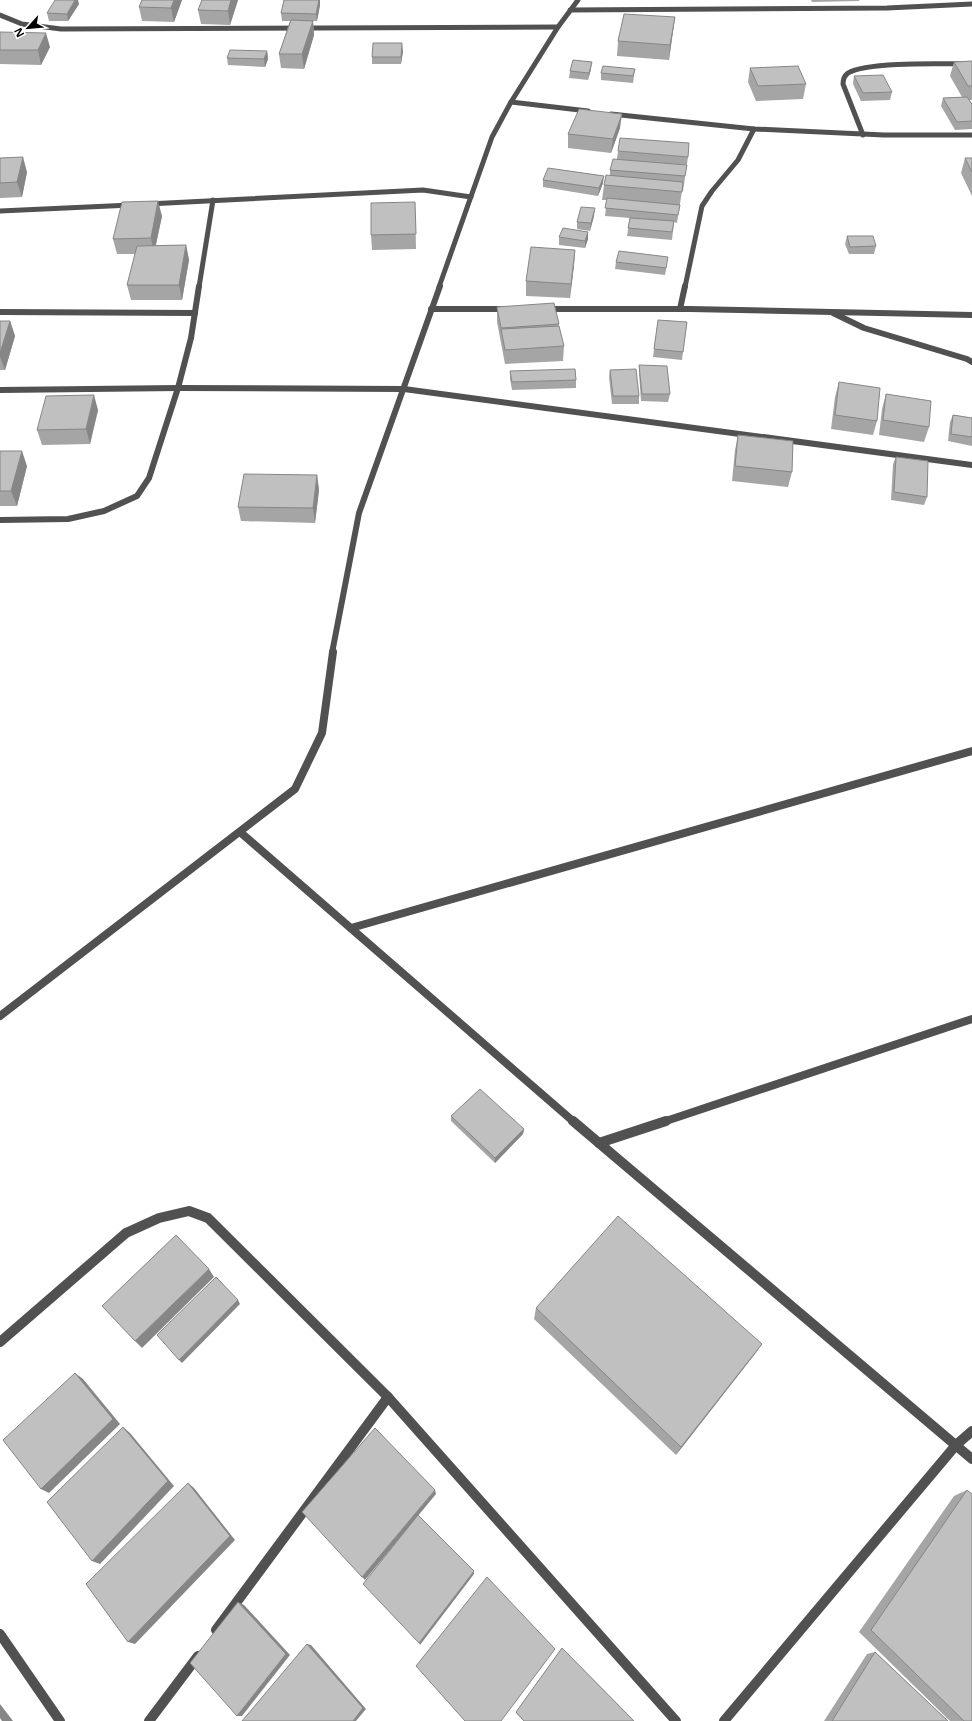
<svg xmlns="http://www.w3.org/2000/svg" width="972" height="1721" font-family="'Open Sans',sans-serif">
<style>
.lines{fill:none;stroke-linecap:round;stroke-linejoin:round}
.minor-far3{stroke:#515151;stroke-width:5}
.minor-far2{stroke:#515151;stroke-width:6}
.minor-far1{stroke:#515151;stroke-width:8}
.minor{stroke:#515151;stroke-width:10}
.tertiary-far2{stroke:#515151;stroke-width:5}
.tertiary-far1{stroke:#515151;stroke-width:6}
.tertiary{stroke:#515151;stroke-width:8}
.wall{fill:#a5a5a5}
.shaded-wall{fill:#868686}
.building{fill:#c0c0c0;stroke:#868686}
</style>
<rect width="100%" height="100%" fill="#fff"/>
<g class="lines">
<!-- minor-far3 -->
<g class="minor-far3">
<polyline points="570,10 887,8 972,4"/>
<polyline points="0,15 22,24 61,29 558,27"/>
<polyline points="511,102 588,111"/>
<polyline points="611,114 754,129 884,135 972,135"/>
<path d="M 863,135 L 843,84 C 843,80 844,76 848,73 C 867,61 947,64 972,64"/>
<polyline points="148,204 423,190 471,197"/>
<polyline points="0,211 131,205"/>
<polyline points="199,287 213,200"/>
<polyline points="685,287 702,206 712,191 738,160 754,129"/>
</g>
<!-- minor-far2 -->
<g class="minor-far2">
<polyline points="431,309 507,309"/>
<polyline points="546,309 690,309 972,315"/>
<polyline points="680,309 685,286"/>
<polyline points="0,312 195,313"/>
<polyline points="833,313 864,328 967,359 972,362"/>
<polyline points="0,390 178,388 404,389 972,465"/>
<polyline points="0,520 68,519 104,511 137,496 149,478 178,388 191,338 199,286"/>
</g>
<!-- minor-far1 -->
<g class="minor-far1">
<polyline points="240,832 574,1122"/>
<polyline points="351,928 972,751"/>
<polyline points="663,1122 972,1019"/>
</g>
<!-- minor -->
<g class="minor">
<polyline points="573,1121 972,1459"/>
<polyline points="599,1143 666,1121"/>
<polyline points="0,1342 126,1233 159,1218 189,1211 208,1218 388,1397 676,1721"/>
<polyline points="216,1630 388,1397"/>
<polyline points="0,1634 60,1721"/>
<polyline points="149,1721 198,1656"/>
<polyline points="724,1721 956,1445 972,1431"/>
</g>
<!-- tertiary-far2 -->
<polyline class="tertiary-far2" points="439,287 492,137 511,102 558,27 578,0"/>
<!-- tertiary-far1 -->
<polyline class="tertiary-far1" points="332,653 359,513 440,286"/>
<!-- tertiary -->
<polyline class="tertiary" points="0,1016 295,789 322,733 333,652"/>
</g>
<!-- wall -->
<g class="wall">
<polygon points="142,0 182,0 174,22 142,21 139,7"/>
<polygon points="202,0 238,0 230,25 201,24 198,10"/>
<polygon points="284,0 320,0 320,5 317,21 313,21 314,35 304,69 281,68 279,54 290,21 282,21 281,13"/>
<polygon points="811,0 859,0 859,1 812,2"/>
<polygon points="79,4 68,21 49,21 47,13"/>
<polygon points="675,17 669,60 617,56 618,41"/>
<polygon points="0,32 50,47 41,65 0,64"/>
<polygon points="267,51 268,59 265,67 228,65 227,58"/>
<polygon points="403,51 401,64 372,64 372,57"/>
<polygon points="972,61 972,100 969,100 972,104 972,129 955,130 941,106 943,98 962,97 950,76 954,62"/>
<polygon points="750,68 806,84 803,99 756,101 748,82"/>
<polygon points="591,69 588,80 569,78 570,71"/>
<polygon points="635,69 633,83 601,80 601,73"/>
<polygon points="854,76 892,92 890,100 861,101 853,84"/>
<polygon points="620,128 611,153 568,148 568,134"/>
<polygon points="618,151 688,157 683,191 682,191 677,223 674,222 672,240 627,236 630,218 605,216 607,200 602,200 604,185 610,175 610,170 617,159"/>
<polygon points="0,158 27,172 22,197 0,198"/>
<polygon points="965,158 972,158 972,196 961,173"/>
<polygon points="543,180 603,183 598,196 543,187"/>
<polygon points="415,202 416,249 372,250 371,235"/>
<polygon points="162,216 156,245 186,245 189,260 182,300 131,300 127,285 135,254 117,254 113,239"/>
<polygon points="594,216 590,231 577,229 577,222"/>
<polygon points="588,232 588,239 585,248 559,245 559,237"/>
<polygon points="847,236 876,246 874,254 849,254 845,244"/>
<polygon points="575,250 574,265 570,298 526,296 526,281"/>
<polygon points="616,262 667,264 665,275 615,269"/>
<polygon points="497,307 559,324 559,327 564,346 563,361 505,364 497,322"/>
<polygon points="658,320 683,352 682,360 653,357"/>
<polygon points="0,321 10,321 15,336 5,370 0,370"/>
<polygon points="639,365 670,394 668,402 641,401 639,373"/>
<polygon points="610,370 639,396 639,404 612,404 609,377"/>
<polygon points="510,371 576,380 576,388 512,390 510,379"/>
<polygon points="839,382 877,421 873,435 831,429 835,397"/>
<polygon points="886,394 929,427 924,442 879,435 882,409"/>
<polygon points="98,410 90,444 42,445 37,430"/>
<polygon points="953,415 972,418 972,446 948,441 950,422"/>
<polygon points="738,435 792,472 788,487 732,481 735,450"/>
<polygon points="0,451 27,466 17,506 0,506"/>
<polygon points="896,457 927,497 924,505 891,500 893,464"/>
<polygon points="317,475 319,490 315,523 241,521 238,507"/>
<polygon points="451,1116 524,1129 523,1134 495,1163 451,1121"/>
<polygon points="536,1308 762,1344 676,1455 534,1319"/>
<polygon points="967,1490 972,1721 950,1721 859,1632 954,1496"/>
<polygon points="562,1648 634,1721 524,1721 516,1713"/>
<polygon points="875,1652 948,1721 824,1721 867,1654"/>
</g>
<!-- shaded-wall -->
<g class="shaded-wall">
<polygon points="75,0 78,0 79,4 68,21 67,14"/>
<polygon points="174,0 182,0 174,22 171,8"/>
<polygon points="231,0 238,0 230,25 228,11"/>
<polygon points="319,0 320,0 320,5 317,21 316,14"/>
<polygon points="675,17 673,31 669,60 670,45"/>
<polygon points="313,21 314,35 304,69 302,54"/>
<polygon points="46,33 50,47 41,65 38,50"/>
<polygon points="402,43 403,51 401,64 401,57"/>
<polygon points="267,51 268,59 265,67 264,59"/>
<polygon points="592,62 591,69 588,80 589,73"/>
<polygon points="622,114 620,128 611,153 613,139"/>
<polygon points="23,157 27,172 22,197 17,182"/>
<polygon points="604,176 603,183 598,196 599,188"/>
<polygon points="158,201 162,216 154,253 151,238"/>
<polygon points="595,208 594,216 590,231 591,223"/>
<polygon points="588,232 588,239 585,248 585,241"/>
<polygon points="186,245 189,260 182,300 179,285"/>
<polygon points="575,250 574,265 570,298 571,284"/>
<polygon points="10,321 15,336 5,370 0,357 0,353"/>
<polygon points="94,395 98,410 90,444 86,429"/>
<polygon points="22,451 27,466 17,506 11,491"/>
<polygon points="317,475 319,490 315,523 313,508"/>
<polygon points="524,1129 523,1134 495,1163 495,1158"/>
<polygon points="209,1269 214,1277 142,1348 135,1341"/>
<polygon points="238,1300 240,1304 182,1363 179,1360"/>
<polygon points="762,1344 755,1354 676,1455 681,1447"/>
<polygon points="75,1373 83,1379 120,1424 49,1493 41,1489"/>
<polygon points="123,1427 130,1433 174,1486 100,1564 92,1561"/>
<polygon points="188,1483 194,1488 235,1540 135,1644 128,1642"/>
<polygon points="435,1490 436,1494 365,1580 362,1577"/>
<polygon points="474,1571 474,1574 420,1645 419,1643"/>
<polygon points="238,1602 244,1605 290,1655 242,1716 237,1716"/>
<polygon points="307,1644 311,1645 366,1709 356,1721 353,1721"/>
<polygon points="0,1704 13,1721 2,1721 0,1718"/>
</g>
<!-- building -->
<g class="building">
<polygon points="55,0 75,0 67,14 47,13"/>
<polygon points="142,0 174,0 171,8 139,7"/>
<polygon points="202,0 231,0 228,11 198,10"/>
<polygon points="284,0 319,0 316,14 281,13"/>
<polygon points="624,14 675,17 670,45 618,41"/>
<polygon points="291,20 313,21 302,54 279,54"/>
<polygon points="0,32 46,33 38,50 0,50"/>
<polygon points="373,43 402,43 401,57 372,57"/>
<polygon points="230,50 267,51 264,59 227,58"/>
<polygon points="573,60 592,62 589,73 570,71"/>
<polygon points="972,61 972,86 968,86 954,62"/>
<polygon points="603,66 635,69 633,76 601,73"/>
<polygon points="798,66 806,84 758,86 750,68"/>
<polygon points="883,75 892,92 863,93 854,76"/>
<polygon points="967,97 972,104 972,121 957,122 943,98"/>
<polygon points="579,109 622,114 613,139 568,134"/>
<polygon points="620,138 689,143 688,157 618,151"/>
<polygon points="23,157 17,182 0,183 0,158"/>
<polygon points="965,158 972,158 972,172"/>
<polygon points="613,159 687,165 685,176 610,170"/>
<polygon points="548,168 604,176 599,188 543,180"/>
<polygon points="606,175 683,182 682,192 604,185"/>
<polygon points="607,198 680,205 678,215 605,208"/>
<polygon points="158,201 151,238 113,239 122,202"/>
<polygon points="415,202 416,234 371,235 371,203"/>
<polygon points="581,207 595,208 591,223 577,222"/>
<polygon points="630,218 674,221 672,232 628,228"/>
<polygon points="563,228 588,232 585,241 559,237"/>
<polygon points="847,236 873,236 876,246 850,247"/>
<polygon points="186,245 179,285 127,285 137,246"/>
<polygon points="531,247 575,250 571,284 526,281"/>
<polygon points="619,251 668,257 666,268 616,262"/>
<polygon points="554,303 559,324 501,328 497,307"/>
<polygon points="658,320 687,322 683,352 654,349"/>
<polygon points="0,321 10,321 0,353"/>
<polygon points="559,326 564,346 505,350 501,329"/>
<polygon points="639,365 667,366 670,394 642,394"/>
<polygon points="575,369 576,380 512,382 510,371"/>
<polygon points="636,369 639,396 613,396 610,370"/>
<polygon points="839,382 880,388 877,421 835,415"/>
<polygon points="886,394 931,401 929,427 883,420"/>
<polygon points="94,395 86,429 37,430 46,396"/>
<polygon points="953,415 972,418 972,437 951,434"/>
<polygon points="738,435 793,441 792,472 735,466"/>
<polygon points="0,451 22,451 11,491 0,491"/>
<polygon points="896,457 928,461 927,497 894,492"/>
<polygon points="244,474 317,475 313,508 238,507"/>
<polygon points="480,1089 524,1129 495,1158 451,1116"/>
<polygon points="618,1216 762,1344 681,1447 536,1308"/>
<polygon points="176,1235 209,1269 135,1341 102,1306"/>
<polygon points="216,1277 238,1300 179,1360 157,1335"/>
<polygon points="75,1373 113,1419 41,1489 3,1440"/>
<polygon points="123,1427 168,1481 92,1561 47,1502"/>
<polygon points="375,1428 435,1490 362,1577 302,1512"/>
<polygon points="188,1483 230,1536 128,1642 86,1584"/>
<polygon points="967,1490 972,1494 972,1721 964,1721 871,1630"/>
<polygon points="418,1515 474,1571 419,1643 363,1584"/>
<polygon points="487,1577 555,1649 501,1721 465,1721 416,1666"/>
<polygon points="238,1602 286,1654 237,1716 190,1663"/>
<polygon points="307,1644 363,1708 353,1721 242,1721"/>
<polygon points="562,1648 634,1721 524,1721 516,1712"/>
<polygon points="875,1652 948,1721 832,1721"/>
</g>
<!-- north arrow -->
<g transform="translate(28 28) rotate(243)" stroke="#ffffff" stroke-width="3" paint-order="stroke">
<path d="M0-3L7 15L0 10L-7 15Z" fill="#000000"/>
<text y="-6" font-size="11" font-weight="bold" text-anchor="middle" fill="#000000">N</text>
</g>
</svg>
